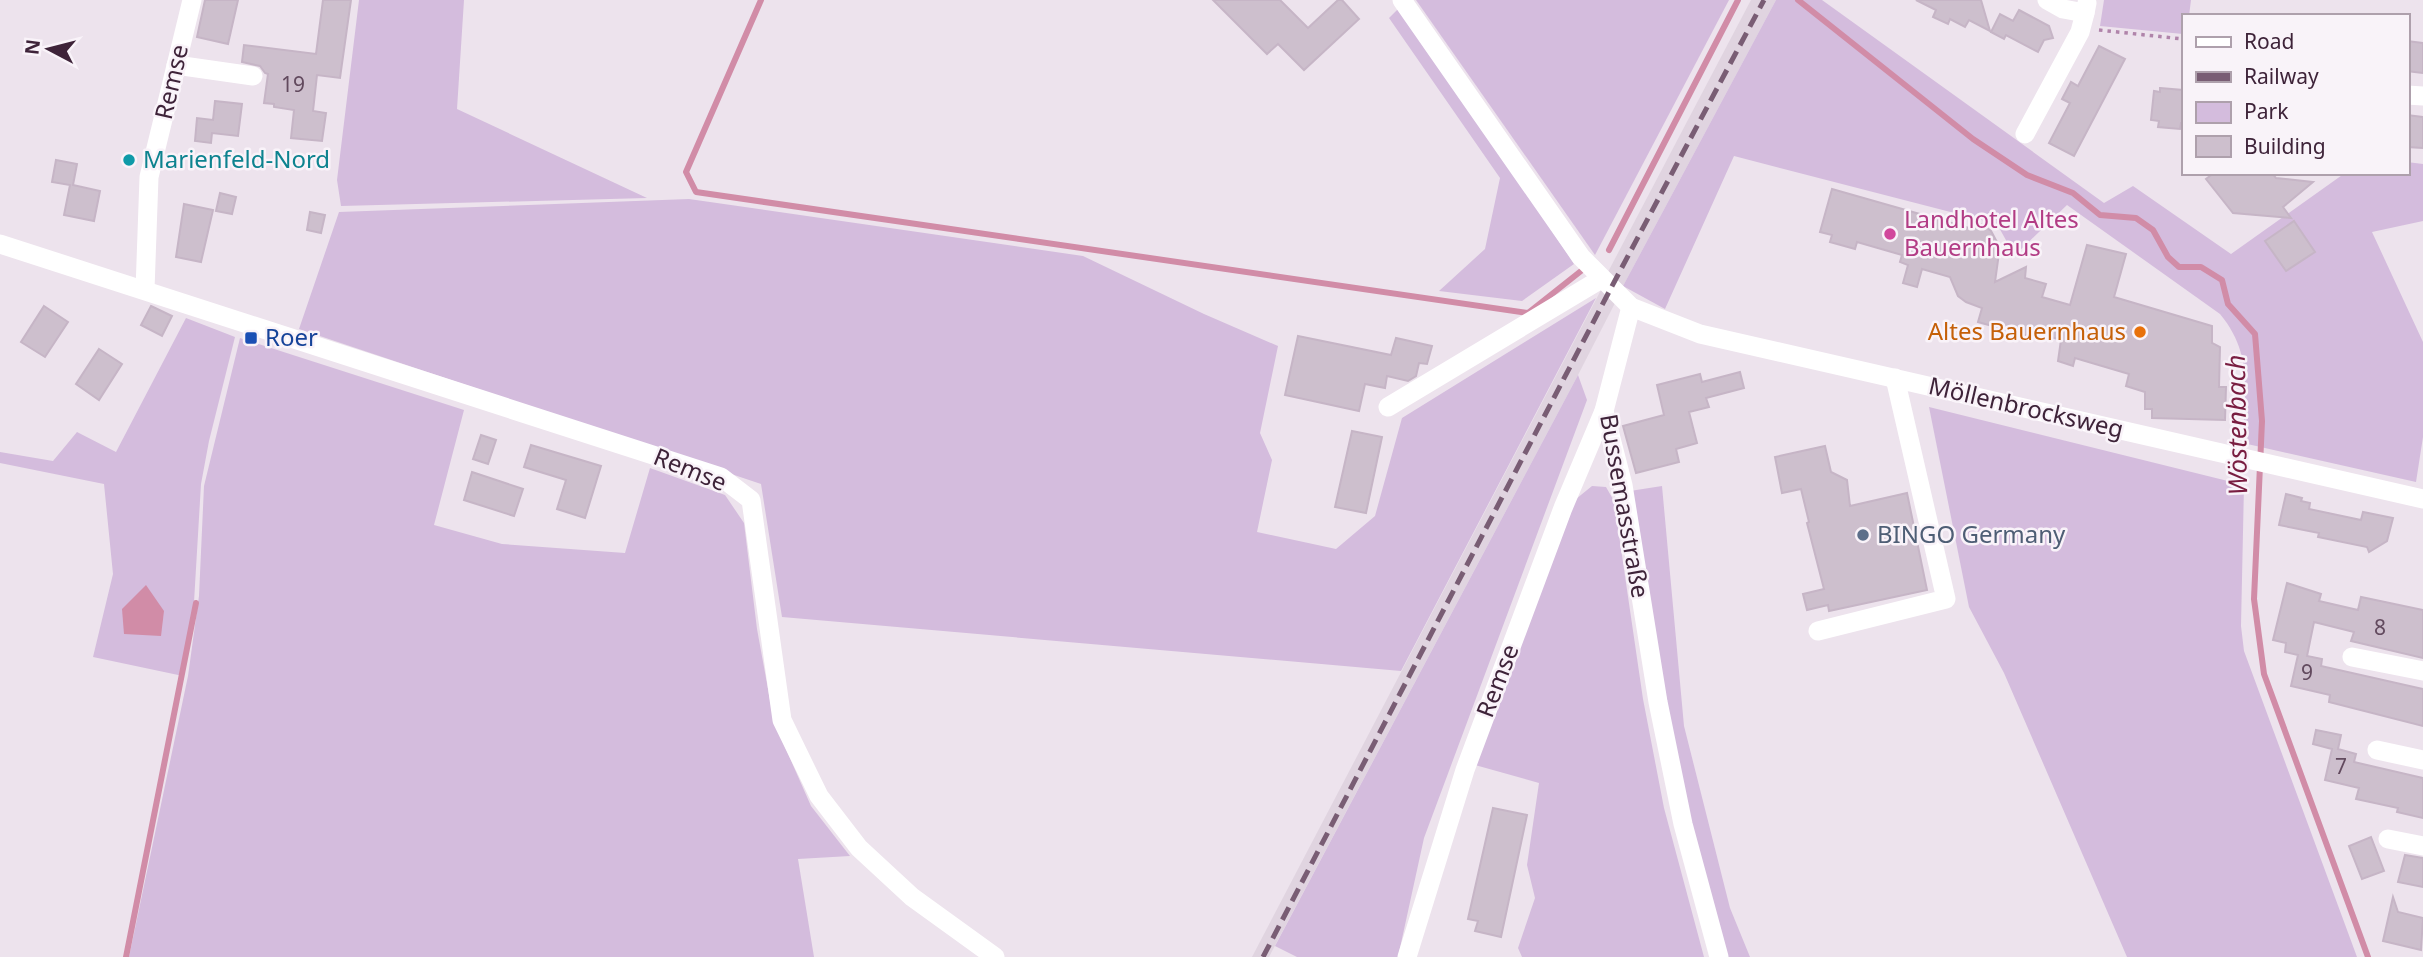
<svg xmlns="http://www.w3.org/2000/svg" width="2423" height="957" font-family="'Noto Sans',sans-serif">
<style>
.built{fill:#e0d4e0}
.green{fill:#d4bcdd}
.water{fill:#d18ca7}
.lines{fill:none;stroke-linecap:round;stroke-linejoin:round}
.stream{stroke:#d18ca7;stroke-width:6}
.building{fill:#cdbfcd;stroke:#c6b5c6;stroke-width:2}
.path{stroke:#b084aa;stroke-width:3.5;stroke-dasharray:3.5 5;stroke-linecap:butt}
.minor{stroke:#fff;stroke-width:19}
.rail{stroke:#795d74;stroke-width:5;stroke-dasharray:14 7;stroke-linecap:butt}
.culture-dot{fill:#0f9aa8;stroke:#f9f3f9;stroke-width:2.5}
.hotel-dot{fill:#d1479c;stroke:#f9f3f9;stroke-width:2.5}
.food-dot{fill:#e8710a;stroke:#f9f3f9;stroke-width:2.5}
.transit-dot{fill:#1a4fb4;stroke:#f9f3f9;stroke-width:2.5}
.service-dot{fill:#5c6f8a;stroke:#f9f3f9;stroke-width:2.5}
.labels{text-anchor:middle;stroke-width:5;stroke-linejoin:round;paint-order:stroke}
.number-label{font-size:21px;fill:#624a5e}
.street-label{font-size:24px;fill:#3e2339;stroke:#f9f3f9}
.culture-label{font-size:24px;fill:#0d838f;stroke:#f9f3f9;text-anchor:start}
.hotel-label{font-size:24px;fill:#b23c85;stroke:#f9f3f9;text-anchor:start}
.food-label{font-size:24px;fill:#c56008;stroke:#f9f3f9;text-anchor:end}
.transit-label{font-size:24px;fill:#164399;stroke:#f9f3f9;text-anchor:start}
.service-label{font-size:24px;fill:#4e5e75;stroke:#f9f3f9;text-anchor:start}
.water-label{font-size:26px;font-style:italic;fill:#791d41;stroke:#f9f3f9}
</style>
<rect width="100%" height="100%" fill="#ede3ed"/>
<!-- built -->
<g class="built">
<polygon points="1751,0 1776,0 1623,286 1608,272"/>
<polygon points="1601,290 1615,303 1578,375 1269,957 1252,957"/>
</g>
<!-- green -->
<g class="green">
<polygon points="359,0 464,0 457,109 647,198 341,206 337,180"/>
<polygon points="1416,0 1729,0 1595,255"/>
<path d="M 1776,0 L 1822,0 L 2104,203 L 2133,186 L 2231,254 L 2345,173 L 2407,173 L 2407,162 L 2423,164 L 2423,221 L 2372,232 L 2423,342 L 2423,437 L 2416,482 L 2243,443 C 2244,393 2254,355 2220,314 L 2067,205 L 2011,259 L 2007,242 L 1997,224 L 1734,156 L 1665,309 L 1623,286 Z"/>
<polygon points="2104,0 2191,0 2189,16 2183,16 2183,34 2100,26"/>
<polygon points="1402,5 1574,264 1522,301 1439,291 1485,249 1500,178 1389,18"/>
<polygon points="689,199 1083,256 1204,314 1278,346 1260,433 1272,460 1257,532 1336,549 1375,516 1402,418 1596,298 1401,671 782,617 761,484 299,329 339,212"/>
<polygon points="186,318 235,337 209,441 201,484 194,602 183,676 93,657 113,574 104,484 0,463 0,452 53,461 77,432 116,452"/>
<polygon points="240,338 464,410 434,525 502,544 625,553 650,468 725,495 744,523 757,629 774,722 811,806 850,856 798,859 814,957 129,957 188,676 199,596 204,486"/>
<polygon points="1578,375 1587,400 1424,838 1398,957 1297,957 1275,946"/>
<polygon points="1929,407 2244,485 2241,626 2244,651 2357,957 2127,957 2004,673 1969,607"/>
<polygon points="1592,486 1606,487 1614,501 1643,699 1664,808 1704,957 1522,957 1518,948 1535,898 1527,865 1539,783 1475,765 1576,499"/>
<polygon points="1662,486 1684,726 1730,908 1750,957 1726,957 1681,781 1630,491"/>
</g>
<!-- water -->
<polygon class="water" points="146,585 164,611 161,636 124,634 122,609"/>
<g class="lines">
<!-- stream -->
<g class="stream">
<polyline points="761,0 686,172 696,192 1528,313 1581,271"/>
<polyline points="1798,0 1973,139 2027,175 2073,193 2100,215 2136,218 2153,230 2168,257 2179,267 2201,267 2222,280 2228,304 2255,334 2262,421 2254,599 2264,674 2368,957"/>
<polyline points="1609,250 1738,0"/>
<polyline points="126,957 196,603"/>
</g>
</g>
<!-- building -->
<g class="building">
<polygon points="205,0 238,0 228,44 197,37"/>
<polygon points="323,0 351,0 340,78 317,75 313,111 326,113 322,141 291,138 294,110 274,107 274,104 264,103 268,74 265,73 260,66 242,62 244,45 316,54"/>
<polygon points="1213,0 1280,0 1308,28 1338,0 1342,0 1359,19 1304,70 1278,44 1267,54"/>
<polygon points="1916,0 1981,0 1990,31 1969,20 1965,27 1950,19 1948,24 1933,17 1936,10"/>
<polygon points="2019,10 2049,26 2053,38 2044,40 2038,52 2006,35 2004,39 1991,32 2000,14 2013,21"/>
<polygon points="2407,41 2423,43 2423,73 2407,71"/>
<polygon points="2099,46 2125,59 2074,156 2049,143 2070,103 2062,99 2071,82 2078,86"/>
<polygon points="2160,88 2183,90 2183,123 2181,123 2180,129 2158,127 2159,121 2151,120 2154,91 2160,92"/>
<polygon points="215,101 242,104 238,136 212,133 211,143 195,141 197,118 213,120"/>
<polygon points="2407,115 2423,117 2423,148 2407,147"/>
<polygon points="56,160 77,164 73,185 100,191 94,221 64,215 70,185 52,182"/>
<polygon points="2214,173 2272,173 2276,178 2313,182 2283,207 2291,218 2233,213 2206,179"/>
<polygon points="1832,189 1969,228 1971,221 1983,225 1991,231 1997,242 1999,253 1995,282 2026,267 2025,278 2046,284 2042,297 2070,305 2087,245 2126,254 2114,297 2212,326 2212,343 2220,347 2219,387 2226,387 2225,420 2152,418 2152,409 2145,409 2145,392 2126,386 2129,374 2075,358 2073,366 2058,361 2061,340 2034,332 2032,337 1978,322 1982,308 1966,302 1958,296 1950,277 1922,269 1917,287 1903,283 1908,265 1900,262 1902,255 1857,242 1855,249 1830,242 1832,235 1820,232"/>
<polygon points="220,193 236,197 232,214 216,211"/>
<polygon points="184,204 213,210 201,262 176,257"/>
<polygon points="310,212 325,215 321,233 307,230"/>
<polygon points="2294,221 2315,252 2286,271 2265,241"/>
<polygon points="44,306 68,322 45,357 21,342"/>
<polygon points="151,306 172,316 162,336 141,325"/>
<polygon points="1298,336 1391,355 1396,338 1432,346 1427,364 1419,363 1416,376 1408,381 1387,376 1385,388 1365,384 1359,411 1285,395"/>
<polygon points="99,349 122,364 99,400 76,384"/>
<polygon points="1740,372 1744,388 1706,398 1709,407 1689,412 1697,443 1676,449 1679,462 1636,473 1623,426 1664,415 1657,385 1700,374 1702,382"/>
<polygon points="1352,431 1382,437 1366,513 1335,507"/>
<polygon points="481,435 496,440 488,464 473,459"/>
<polygon points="531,445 601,466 585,518 557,509 566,480 524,467"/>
<polygon points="1825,446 1831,472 1847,480 1850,506 1907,493 1927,590 1829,611 1828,605 1807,610 1803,594 1824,589 1807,523 1809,522 1801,489 1782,493 1775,457"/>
<polygon points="472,472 523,489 514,516 464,500"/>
<polygon points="2286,494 2302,498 2301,501 2310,503 2309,509 2361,520 2363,512 2393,518 2387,541 2369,552 2367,547 2318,537 2319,533 2279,525"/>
<polygon points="2287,583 2321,594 2319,601 2358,610 2361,597 2423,610 2423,658 2351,641 2354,632 2314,622 2307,656 2322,659 2321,666 2423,689 2423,726 2329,702 2330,695 2291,686 2298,655 2285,652 2286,643 2273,640"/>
<polygon points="2316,730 2341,735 2338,749 2356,754 2354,762 2423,778 2423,818 2397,812 2398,808 2356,799 2359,788 2325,780 2332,749 2313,744"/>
<polygon points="1493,808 1527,815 1501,937 1475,931 1478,921 1468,919"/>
<polygon points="2371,837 2384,871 2362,879 2349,846"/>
<polygon points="2405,855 2423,858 2423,887 2398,882"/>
<polygon points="2393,897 2398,912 2423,918 2421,950 2383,941"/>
</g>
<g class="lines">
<!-- path -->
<polyline class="path" points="2099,30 2183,39"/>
<!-- minor -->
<g class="minor">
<polyline points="1402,0 1581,257 1631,307 1700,334 2423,499"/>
<polyline points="2047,0 2063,9 2085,13 2087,3"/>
<polyline points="176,65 253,76"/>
<polyline points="2407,95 2423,96"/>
<polyline points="2025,134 2080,32 2085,13"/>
<polyline points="0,244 721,477 751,500 782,720 819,796 859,848 912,897 995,957"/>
<polyline points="145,290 149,177 192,0"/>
<polyline points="1388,407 1601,279"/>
<polyline points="1604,411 1623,485 1658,702 1683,824 1719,957"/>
<polyline points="1818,631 1946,599 1895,378"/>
<polyline points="2352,657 2423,671"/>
<polyline points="2377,750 2423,760"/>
<polyline points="2388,839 2423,846"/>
<polyline points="1407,957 1465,770 1563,508 1604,411 1631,307"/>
</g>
<!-- rail -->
<polyline class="rail" points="1263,957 1611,288 1764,0"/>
</g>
<!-- markers -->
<circle class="culture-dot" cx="129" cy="160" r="7"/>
<circle class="hotel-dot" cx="1890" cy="234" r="7"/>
<circle class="food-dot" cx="2140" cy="332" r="7"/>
<rect class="transit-dot" x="244" y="331" width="14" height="14" rx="3.5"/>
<circle class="service-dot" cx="1863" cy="535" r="7"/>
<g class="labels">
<!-- number labels -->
<g class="number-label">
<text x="293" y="92">19</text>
<text x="2380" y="635">8</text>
<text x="2307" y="680">9</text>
<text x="2341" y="774">7</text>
</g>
<!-- street labels -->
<g class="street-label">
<text transform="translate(172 82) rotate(-77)" y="8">Remse</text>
<text transform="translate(2026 408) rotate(13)" y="8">Möllenbrocksweg</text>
<text transform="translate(690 470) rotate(22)" y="8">Remse</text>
<text transform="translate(1624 506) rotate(80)" y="8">Bussemasstraße</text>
<text transform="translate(1498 681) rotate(-69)" y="8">Remse</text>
</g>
<!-- culture labels -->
<g class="culture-label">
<text x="143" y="168">Marienfeld-Nord</text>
</g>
<!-- hotel labels -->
<g class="hotel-label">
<text x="1904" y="228">Landhotel Altes<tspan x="1904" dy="28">Bauernhaus</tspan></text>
</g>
<!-- food labels -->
<g class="food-label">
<text x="2126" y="340">Altes Bauernhaus</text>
</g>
<!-- transit labels -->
<g class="transit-label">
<text x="265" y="346">Roer</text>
</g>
<!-- service labels -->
<g class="service-label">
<text x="1877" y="543">BINGO Germany</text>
</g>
<!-- water labels -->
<g class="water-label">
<text transform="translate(2237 425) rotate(-91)" y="9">Wöstenbach</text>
</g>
</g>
<!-- legend -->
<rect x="2182" y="14" width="228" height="161" fill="#f9f3f9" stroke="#aea0ac" stroke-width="2"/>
<rect x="2196" y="37" width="35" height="10" fill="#ffffff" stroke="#aea0ac" stroke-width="2"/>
<text x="2244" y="49" font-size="21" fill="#3e2339">Road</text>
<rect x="2196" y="72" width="35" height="10" fill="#795d74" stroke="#aea0ac" stroke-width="2"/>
<text x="2244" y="84" font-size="21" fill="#3e2339">Railway</text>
<rect x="2196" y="102" width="35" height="21" fill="#d4bcdd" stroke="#aea0ac" stroke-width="2"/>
<text x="2244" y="119" font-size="21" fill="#3e2339">Park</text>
<rect x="2196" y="136" width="35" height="21" fill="#cdbfcd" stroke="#aea0ac" stroke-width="2"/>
<text x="2244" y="154" font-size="21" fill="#3e2339">Building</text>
<!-- north arrow -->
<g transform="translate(49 49) rotate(277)" stroke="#f9f3f9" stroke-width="5" paint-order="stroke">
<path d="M0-5L12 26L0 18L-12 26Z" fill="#3e2339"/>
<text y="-10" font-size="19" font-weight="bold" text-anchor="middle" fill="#3e2339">N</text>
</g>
</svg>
